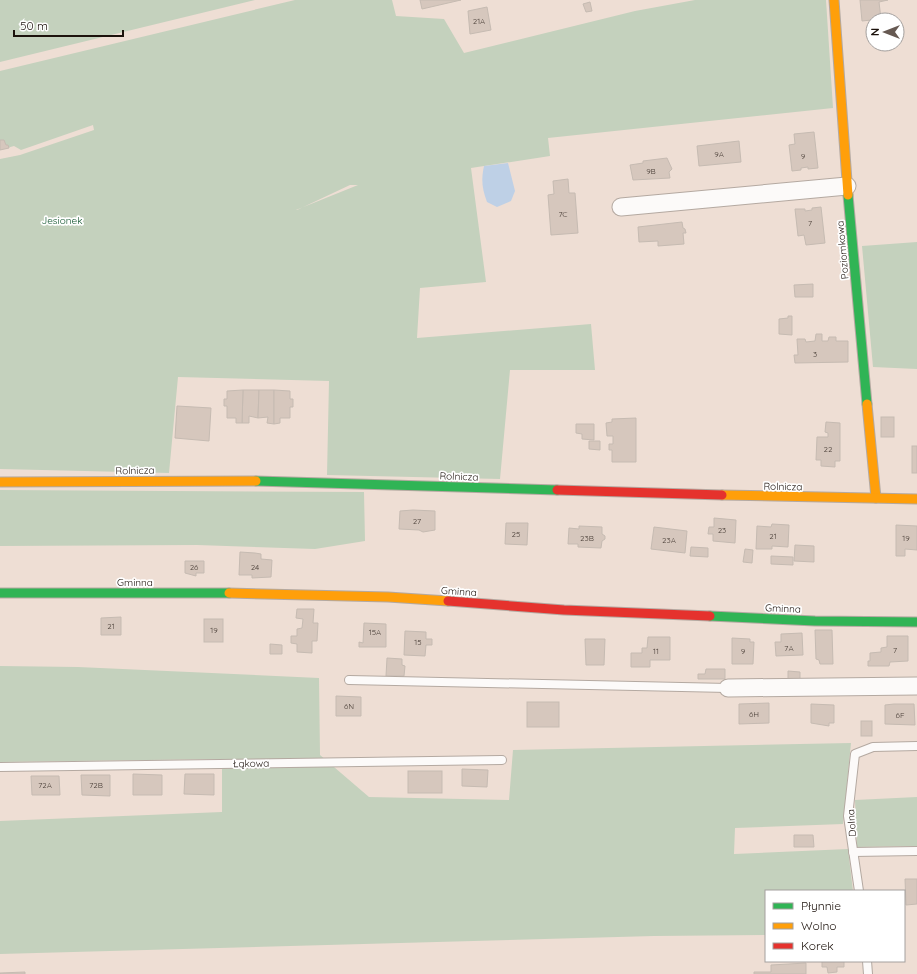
<svg xmlns="http://www.w3.org/2000/svg" width="917" height="974" font-family="Quicksand,sans-serif">
<style>
.green{fill:#c4d1bd;fill-rule:evenodd}
.water{fill:#bed0e6}
.building{fill:#d6c7bd;stroke:#c6bbb2}
.lines{fill:none;stroke-linecap:round;stroke-linejoin:round}
.lane-casing{stroke:#b4a9a1;stroke-width:10}
.street-casing{stroke:#b4a9a1;stroke-width:19}
.fast-casing{stroke:#b4a9a1;stroke-width:11}
.slow-casing{stroke:#b4a9a1;stroke-width:11}
.jam-casing{stroke:#b4a9a1;stroke-width:11}
.lane{stroke:#fcfaf9;stroke-width:8}
.street{stroke:#fcfaf9;stroke-width:17}
.fast{stroke:#30b455;stroke-width:9}
.slow{stroke:#ff9f0a;stroke-width:9}
.jam{stroke:#e5322d;stroke-width:9}
.labels{text-anchor:middle;stroke-width:3.5;stroke-linejoin:round;paint-order:stroke}
.number-label{font-size:8px;fill:#4c413a}
.park-label{font-size:10px;fill:#0f522b;stroke:#fff}
.street-label{font-size:10px;fill:#1c120c;stroke:#fff}
</style>
<rect width="100%" height="100%" fill="#eeded4"/>
<!-- green -->
<g class="green">
<polygon points="0,0 255,0 0,62"/>
<path d="M 295,0 L 392,0 L 396,16 L 444,19 L 464,53 L 635,11 L 695,0 L 826,0 L 833,108 L 548,138 L 550,156 L 471,168 L 486,282 L 420,288 L 417,338 L 591,324 L 595,370 L 510,370 L 500,479 L 327,475 L 329,381 L 178,377 L 169,473 L 0,469 L 0,159 L 20,155 L 94,130 L 93,125 L 21,150 L 14,146 L 0,150 L 0,71 ZM 350,185 L 358,185 L 296,210 L 297,210 Z"/>
<polygon points="917,242 917,369 873,367 862,246"/>
<polygon points="0,490 364,492 365,541 315,549 197,545 0,546"/>
<polygon points="0,666 78,667 319,678 320,755 369,797 509,800 513,750 851,743 843,824 735,828 734,854 848,849 853,891 766,891 766,935 654,936 0,954 0,821 222,812 222,759 0,762"/>
<polygon points="917,797 917,846 857,847 855,800"/>
</g>
<!-- water -->
<path class="water" d="M 508,163 L 515,191 L 511,201 L 497,207 L 487,202 C 482,189 481,180 484,166 Z"/>
<!-- building -->
<g class="building">
<polygon points="420,0 461,0 422,9"/>
<polygon points="860,0 888,0 879,2 881,19 862,21"/>
<polygon points="590,2 592,11 586,12 583,4"/>
<polygon points="487,7 491,30 470,34 468,11"/>
<polygon points="814,132 818,168 808,169 808,167 801,168 801,170 792,171 789,145 795,144 794,134"/>
<polygon points="0,140 4,140 6,145 8,145 9,148 0,150"/>
<polygon points="739,141 741,162 699,166 697,146"/>
<polygon points="667,158 672,169 669,172 670,178 633,180 630,165 643,163 643,161"/>
<polygon points="568,179 569,193 575,193 578,233 551,235 548,195 554,194 553,181"/>
<polygon points="821,207 825,243 806,245 804,235 798,236 795,209 805,209 805,211 812,210 812,208"/>
<polygon points="682,222 683,228 685,229 686,233 683,233 684,244 658,246 658,241 639,242 638,227"/>
<polygon points="813,284 813,297 795,297 794,285"/>
<polygon points="788,316 792,316 792,335 779,334 779,319 788,318"/>
<polygon points="816,334 822,334 822,341 828,341 829,337 836,337 836,341 848,341 848,362 795,363 794,355 798,355 797,339 805,339 806,342 815,341"/>
<polygon points="243,390 259,390 258,418 249,416 249,423 242,423"/>
<polygon points="243,390 242,423 236,423 236,418 227,418 227,406 224,406 224,399 227,399 227,391"/>
<polygon points="259,390 274,390 274,424 267,423 268,417 258,418"/>
<polygon points="274,390 290,391 290,399 293,399 293,407 290,407 290,418 280,418 280,423 274,424"/>
<polygon points="177,406 211,408 209,441 175,438"/>
<rect x="881" y="417" width="13" height="20"/>
<polygon points="636,418 636,462 612,462 612,450 609,450 609,444 613,444 613,436 607,436 606,423 612,422 612,419"/>
<polygon points="826,422 840,423 840,461 835,461 835,467 821,466 821,460 816,460 817,437 828,437 828,433 825,432"/>
<polygon points="576,424 594,424 594,440 582,439 582,434 576,433"/>
<polygon points="589,441 600,441 600,450 589,449"/>
<rect x="912" y="446" width="5" height="27"/>
<polygon points="413,510 435,511 435,530 423,532 419,530 399,529 400,511"/>
<polygon points="714,518 736,520 735,543 713,541 713,534 708,534 709,527 714,527"/>
<polygon points="506,523 528,523 527,545 505,544"/>
<polygon points="772,524 789,525 788,547 772,546 772,549 756,549 757,526 771,527"/>
<polygon points="896,525 917,526 917,550 905,549 905,556 896,556"/>
<polygon points="579,526 602,527 602,534 605,536 605,539 602,541 601,548 578,547 578,544 568,544 569,528 579,529"/>
<polygon points="654,527 687,531 685,553 651,549"/>
<polygon points="795,545 814,546 814,562 794,561"/>
<polygon points="691,547 708,548 708,557 690,556"/>
<polygon points="745,549 753,550 752,563 743,562"/>
<polygon points="240,552 255,553 261,554 261,559 272,560 271,577 252,578 252,575 239,575"/>
<polygon points="771,556 793,557 793,565 771,564"/>
<polygon points="185,561 204,561 204,573 196,573 196,576 185,573"/>
<polygon points="297,609 314,609 313,623 318,623 317,641 312,641 312,653 297,652 297,644 291,643 291,636 297,636 297,629 302,628 303,619 296,618"/>
<polygon points="121,617 121,635 101,635 101,618"/>
<rect x="204" y="619" width="19" height="23"/>
<polygon points="364,623 386,624 386,647 359,647 359,642 363,643"/>
<polygon points="815,630 832,630 833,664 820,664 819,660 816,659"/>
<polygon points="405,631 426,632 426,639 432,639 432,645 426,645 425,656 404,655"/>
<polygon points="802,633 803,655 776,656 775,642 781,642 781,634"/>
<polygon points="887,636 908,636 908,661 890,662 889,666 868,666 868,661 870,661 870,653 881,652 881,648 887,647"/>
<polygon points="648,637 670,637 670,660 650,660 650,667 631,667 631,653 642,653 642,648 647,648"/>
<polygon points="732,638 750,639 750,642 754,642 753,664 732,664"/>
<polygon points="585,639 605,639 604,665 586,665"/>
<polygon points="270,644 282,645 282,654 270,654"/>
<polygon points="387,658 402,659 402,665 405,666 404,676 386,676"/>
<polygon points="706,669 725,669 725,679 698,679 698,674 705,674"/>
<polygon points="788,671 800,672 800,679 788,679"/>
<polygon points="336,696 361,697 361,716 336,716"/>
<rect x="527" y="702" width="32" height="25"/>
<polygon points="769,703 769,723 739,724 739,704"/>
<polygon points="811,704 834,705 834,723 829,723 829,726 811,723"/>
<polygon points="894,704 914,704 915,725 885,724 885,705"/>
<rect x="861" y="721" width="11" height="15"/>
<polygon points="462,769 488,770 487,787 462,786"/>
<rect x="408" y="771" width="34" height="22"/>
<polygon points="133,774 162,775 162,795 133,795"/>
<polygon points="185,774 214,774 214,795 184,794"/>
<polygon points="81,775 110,775 110,796 82,795"/>
<polygon points="31,776 59,776 60,795 32,795"/>
<polygon points="794,835 813,835 814,847 794,847"/>
<polygon points="905,879 917,879 917,904 906,905"/>
<polygon points="822,961 844,961 844,967 837,967 837,972 828,973 827,967 822,967"/>
<polygon points="806,963 806,974 754,974 754,972 771,972 771,965"/>
<polygon points="25,972 25,974 0,974 0,973"/>
</g>
<g class="lines">
<!-- lane casing -->
<g class="lane-casing">
<g id="lane">
<polyline points="349,680 728,688"/>
<polyline points="0,767 502,760"/>
<polyline points="853,852 917,851"/>
<polyline points="859,891 848,816 855,754 873,747 917,746"/>
<polyline points="867,961 868,974"/>
</g>
</g>
<!-- street casing -->
<g class="street-casing">
<g id="street">
<polyline points="621,207 847,186"/>
<polyline points="728,688 917,686"/>
</g>
</g>
<!-- fast casing -->
<g class="fast-casing">
<g id="fast">
<polyline points="848,195 867,404"/>
<polyline points="256,481 557,490"/>
<polyline points="0,593 229,593"/>
<polyline points="710,616 815,621 917,622"/>
</g>
</g>
<!-- slow casing -->
<g class="slow-casing">
<g id="slow">
<polyline points="834,0 848,195"/>
<polyline points="867,404 876,498"/>
<polyline points="0,482 256,481"/>
<polyline points="722,495 917,499"/>
<polyline points="229,593 388,597 448,601"/>
</g>
</g>
<!-- jam casing -->
<g class="jam-casing">
<g id="jam">
<polyline points="557,490 722,495"/>
<polyline points="448,601 564,610 710,616"/>
</g>
</g>
<!-- lane -->
<use href="#lane" class="lane"/>
<!-- street -->
<use href="#street" class="street"/>
<!-- fast -->
<use href="#fast" class="fast"/>
<!-- slow -->
<use href="#slow" class="slow"/>
<!-- jam -->
<use href="#jam" class="jam"/>
</g>
<g class="labels">
<!-- number labels -->
<g class="number-label">
<text x="479" y="24">21A</text>
<text x="719" y="157">9A</text>
<text x="803" y="159">9</text>
<text x="651" y="174">9B</text>
<text x="563" y="217">7C</text>
<text x="810" y="226">7</text>
<text x="815" y="357">3</text>
<text x="828" y="452">22</text>
<text x="417" y="524">27</text>
<text x="722" y="533">23</text>
<text x="516" y="537">25</text>
<text x="773" y="539">21</text>
<text x="587" y="541">23B</text>
<text x="906" y="541">19</text>
<text x="669" y="543">23A</text>
<text x="194" y="570">26</text>
<text x="255" y="570">24</text>
<text x="111" y="629">21</text>
<text x="214" y="633">19</text>
<text x="375" y="635">15A</text>
<text x="418" y="645">15</text>
<text x="789" y="651">7A</text>
<text x="895" y="653">7</text>
<text x="656" y="654">11</text>
<text x="743" y="654">9</text>
<text x="349" y="709">6N</text>
<text x="754" y="717">6H</text>
<text x="900" y="718">6F</text>
<text x="45" y="788">72A</text>
<text x="96" y="788">72B</text>
</g>
<!-- park labels -->
<g class="park-label">
<text x="62" y="224">Jesionek</text>
</g>
<!-- street labels -->
<g class="street-label">
<text transform="translate(842 250) rotate(-95)" y="4">Poziomkowa</text>
<text transform="translate(135 470) rotate(-1)" y="4">Rolnicza</text>
<text transform="translate(459 476) rotate(2)" y="4">Rolnicza</text>
<text transform="translate(783 486) rotate(1)" y="4">Rolnicza</text>
<text x="135" y="586">Gminna</text>
<text transform="translate(459 591) rotate(4)" y="4">Gminna</text>
<text transform="translate(783 608) rotate(2)" y="4">Gminna</text>
<text transform="translate(251 763) rotate(-1)" y="4">Łąkowa</text>
<text transform="translate(851 823) rotate(-94)" y="4">Dolna</text>
</g>
</g>
<!-- legend -->
<rect x="765" y="890" width="140" height="72" fill="#ffffff" stroke="#a4a09e"/>
<rect x="773" y="903" width="20" height="6" fill="#30b455" stroke="#a4a09e"/>
<text x="801" y="910" font-size="12" fill="#1c120c">Płynnie</text>
<rect x="773" y="923" width="20" height="6" fill="#ff9f0a" stroke="#a4a09e"/>
<text x="801" y="930" font-size="12" fill="#1c120c">Wolno</text>
<rect x="773" y="943" width="20" height="6" fill="#e5322d" stroke="#a4a09e"/>
<text x="801" y="950" font-size="12" fill="#1c120c">Korek</text>
<!-- north arrow -->
<g transform="translate(885 32) rotate(270)"><circle r="19" fill="#ffffff" stroke="#a4a09e"/>
<path d="M0-3L7 15L0 10L-7 15Z" fill="#665952"/>
<text y="-6" font-size="11" font-weight="bold" text-anchor="middle" fill="#1c120c">N</text>
</g>
<!-- scale -->
<path d="M14 30v6h109v-6" fill="none" stroke="#1c120c" stroke-width="2"/>
<text x="20" y="30" font-size="12" fill="#1c120c" stroke="#ffffff" stroke-width="3" paint-order="stroke">50 m</text>
</svg>
